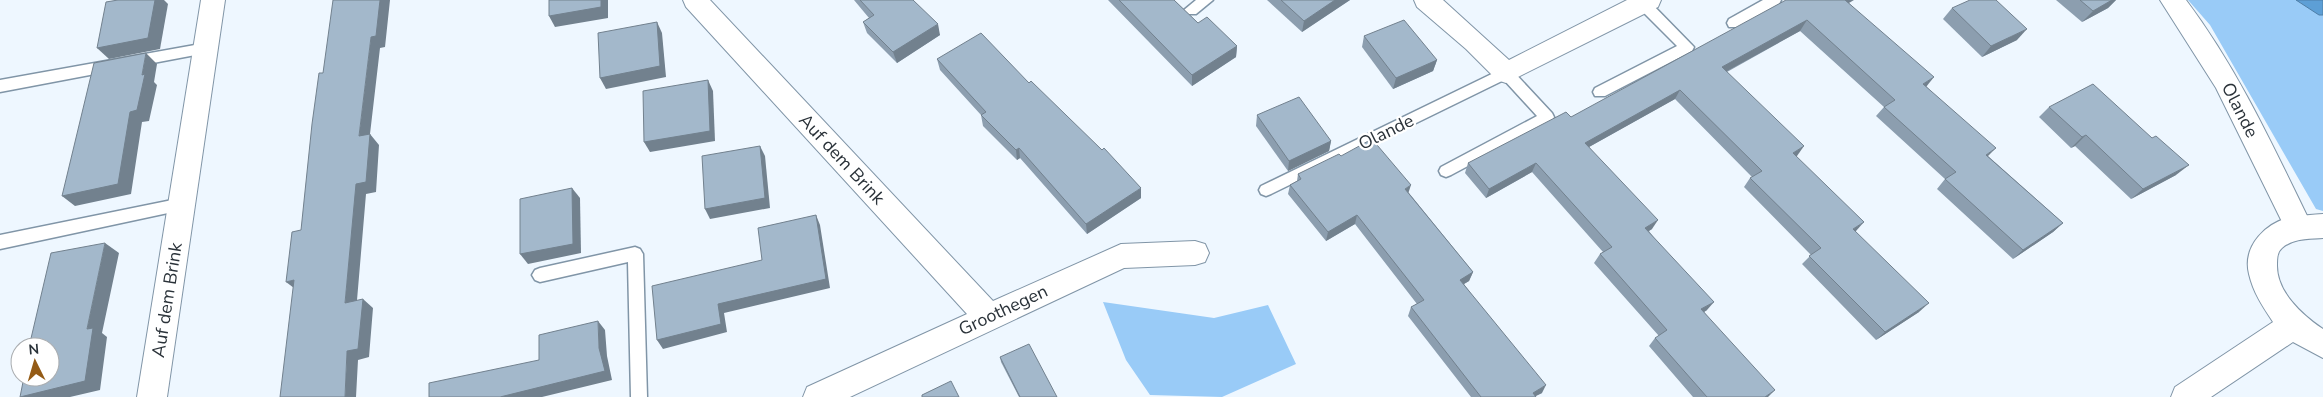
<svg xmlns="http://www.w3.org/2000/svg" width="2323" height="397" font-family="'Nunito Sans',sans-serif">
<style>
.green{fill:#99cbf7}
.water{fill:#5d9fd6;stroke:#4e7ea7}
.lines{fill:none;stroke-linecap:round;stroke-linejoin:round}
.lane-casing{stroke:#8095a7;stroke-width:3}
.street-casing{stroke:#8095a7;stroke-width:2}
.secondary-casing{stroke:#8095a7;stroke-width:2}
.lane{fill:#fff;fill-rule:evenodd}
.street{fill:#fff;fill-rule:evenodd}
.secondary{fill:#fff;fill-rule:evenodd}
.wall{fill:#8c9eaf}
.shaded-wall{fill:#72818e}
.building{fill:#a3b8cb;stroke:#72818e}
.labels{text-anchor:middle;stroke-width:4.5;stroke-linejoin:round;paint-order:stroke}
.street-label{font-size:18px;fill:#2a3239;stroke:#fff}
</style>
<rect width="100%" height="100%" fill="#eef7ff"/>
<!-- green -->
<g class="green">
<polygon points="2188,0 2296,0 2323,15 2323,211 2316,209 2210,25"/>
<polygon points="1103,302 1214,318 1268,305 1296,364 1222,397 1150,395 1126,360"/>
</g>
<!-- water -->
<polygon class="water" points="2296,0 2323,0 2323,15 2319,15"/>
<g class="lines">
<!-- lane casing -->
<g class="lane-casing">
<g id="lane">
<polygon points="1196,0 1213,0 1196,14 1186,14 1184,10"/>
<polygon points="1638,0 1648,0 1694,47 1692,51 1605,96 1595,96 1593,92 1595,88 1677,46 1638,7 1636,3"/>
<polygon points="1763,0 1781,0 1779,4 1739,27 1729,27 1727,23 1729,19"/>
<polygon points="206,43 211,44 213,48 211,52 206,53 0,92 0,80"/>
<polygon points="1506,67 1511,69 1552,113 1554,117 1552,121 1451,175 1446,177 1441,175 1439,171 1441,167 1537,116 1504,80 1271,194 1266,196 1261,194 1259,190 1261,186"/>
<polygon points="182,198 187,199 190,204 187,209 182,210 0,249 0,235"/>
<polygon points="635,247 640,249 643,254 647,397 631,397 628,262 540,282 535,280 532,275 535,270 540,268"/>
</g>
</g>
<!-- street casing -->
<g class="street-casing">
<g id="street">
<polygon points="201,0 225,0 167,397 137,397"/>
<polygon points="683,0 710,0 993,301 1121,244 1195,241 1205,244 1209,253 1205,262 1195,265 1124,268 850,397 803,397 807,387 967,314 686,7"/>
<polygon points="1414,0 1443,0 1509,60 1627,0 1661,0 1658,7 1506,83 1497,80 1466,49 1417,7"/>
<path d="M 2160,0 L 2186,0 C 2238,69 2274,148 2312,226 L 2308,234 L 2298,238 L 2288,234 L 2216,88 Z"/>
</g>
</g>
<!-- secondary casing -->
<g class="secondary-casing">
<path id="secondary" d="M 2323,214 L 2323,238 C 2310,239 2293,238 2282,248 C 2277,252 2277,259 2277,266 C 2277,292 2302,315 2323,329 L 2323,358 L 2293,342 L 2211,397 L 2171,397 L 2175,387 L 2273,322 C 2263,307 2253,292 2249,274 C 2242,246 2266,222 2292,217 C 2302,215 2313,215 2323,214 Z"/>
</g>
<!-- lane -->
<use href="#lane" class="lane"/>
<!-- street -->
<use href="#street" class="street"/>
<!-- secondary -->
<use href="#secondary" class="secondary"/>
</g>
<!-- wall -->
<g class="wall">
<polygon points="854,0 913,0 940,35 897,63 867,33 863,22 869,18"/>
<polygon points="1108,0 1174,0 1198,23 1237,46 1236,57 1192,86"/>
<polygon points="1267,0 1350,0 1302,32"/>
<polygon points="2056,0 2116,0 2108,8 2082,22"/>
<polygon points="1849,3 1926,86 1988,156 2063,223 2053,232 2013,259 1937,189 1945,179 1876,116 1884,107 1800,31 1727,72 1797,156 1796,156 1919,312 1876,340 1802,264 1811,255 1744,187 1750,178 1752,177 1675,99 1589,147 1652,229 1649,231 1707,310 1704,312 1768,397 1693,397 1649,346 1655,338 1659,336 1594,263 1600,254 1603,252 1532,172 1486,198 1465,173 1468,163 1571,117"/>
<polygon points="1952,8 2017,40 1982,57 1943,19"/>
<polygon points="1364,36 1437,60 1433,71 1393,89 1362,47"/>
<polygon points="937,59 1029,83 1141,198 1087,234 1020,158 1017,160 983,126 981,115 940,70"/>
<polygon points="2049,107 2176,175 2131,199 2075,146 2071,148 2039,117"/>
<polygon points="1257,115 1331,141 1329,151 1288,171 1256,126"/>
<polygon points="1341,156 1409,193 1473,272 1469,281 1464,284 1542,393 1535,396 1536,397 1471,397 1408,316 1411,307 1417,304 1355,224 1326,241 1288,194 1290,185 1297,181 1298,174"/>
<polygon points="1000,357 1057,397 1019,397 1001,362"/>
</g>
<!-- shaded-wall -->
<g class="shaded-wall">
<polygon points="155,0 164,0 168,4 160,49 109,59 97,48"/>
<polygon points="380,0 390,0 385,47 380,48 370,134 379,145 376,192 366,194 356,312 345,303 359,136 371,37"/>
<polygon points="601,0 608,0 608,18 555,27 549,16"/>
<polygon points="1335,0 1350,0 1302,32 1304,21"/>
<polygon points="1844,0 1854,0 1837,10"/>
<polygon points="2112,0 2116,0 2108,8 2082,22 2093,11"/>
<polygon points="1807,20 1800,31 1716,77 1722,67"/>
<polygon points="657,22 662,33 666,77 606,89 600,78"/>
<polygon points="938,24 940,35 897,63 893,52"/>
<polygon points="2027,29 2017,40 1982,57 1991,46"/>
<polygon points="1237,46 1236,57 1192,86 1192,75"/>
<polygon points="146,53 157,64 154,82 157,85 149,121 142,122 131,194 75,206 62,196 130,112 142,75"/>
<polygon points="1437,60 1433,71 1393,89 1396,78"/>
<polygon points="1934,77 1926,87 1923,84"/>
<polygon points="708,80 713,91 715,141 650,152 644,142"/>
<polygon points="1680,90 1675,99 1580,152 1585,143"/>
<polygon points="2086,135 2075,146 2071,148 2082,137"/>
<polygon points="1331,141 1329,151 1288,171 1289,161"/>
<polygon points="760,146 765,156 770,208 710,219 705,209"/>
<polygon points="1804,146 1797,156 1786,162 1793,153"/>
<polygon points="1019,148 1020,158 1017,160 1016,150"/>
<polygon points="1996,148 1987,157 1986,155"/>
<polygon points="1536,163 1532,172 1486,198 1489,189"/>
<polygon points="2189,165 2176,175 2131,199 2143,189"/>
<polygon points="1411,185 1408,194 1405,189"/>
<polygon points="572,188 580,198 581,253 528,264 520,254"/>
<polygon points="1141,188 1141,198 1087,234 1086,224"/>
<polygon points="816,215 820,225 830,288 724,313 727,332 663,349 657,340 718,304"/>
<polygon points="1357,215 1355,224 1326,241 1328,232"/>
<polygon points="1658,220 1652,229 1640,236 1645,228"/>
<polygon points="1864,222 1856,231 1845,238 1853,229"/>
<polygon points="2063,223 2053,232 2013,259 2023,250"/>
<polygon points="105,243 119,253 102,333 107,337 100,390 70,397 22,397 87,329"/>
<polygon points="1473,272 1469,281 1457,288 1460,280"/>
<polygon points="294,280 298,291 286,282"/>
<polygon points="363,299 373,308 369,357 358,360 356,397 345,397 347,351"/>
<polygon points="1714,302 1707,310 1695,318 1701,309"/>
<polygon points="1929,303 1919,312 1876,340 1885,332"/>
<polygon points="598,321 605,330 607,356 612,380 542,397 500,397 599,348"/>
<polygon points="1546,385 1542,393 1534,397 1533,393"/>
<polygon points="1775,390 1768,397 1765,397"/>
</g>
<!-- building -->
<g class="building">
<polygon points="118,0 155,0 148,38 97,48 106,2"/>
<polygon points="333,0 380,0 376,36 371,37 359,136 370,134 366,182 356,184 345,303 363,299 358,349 347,351 345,397 280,397 294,280 286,282 292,232 301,230 312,124 319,73 323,73"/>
<polygon points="549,0 601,0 601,7 549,16"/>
<polygon points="860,0 913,0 938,24 893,52 863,22 874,15"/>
<polygon points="1119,0 1174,0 1198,23 1207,17 1237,46 1192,75"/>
<polygon points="1281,0 1335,0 1304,21"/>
<polygon points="1786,0 1845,0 1934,77 1923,84 1996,148 1986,155 2063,223 2023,250 1945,179 1956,172 1884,107 1895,100 1807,20 1722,67 1804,146 1793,153 1864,222 1853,229 1929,303 1885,332 1809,256 1821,248 1750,178 1762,171 1680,90 1585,143 1658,220 1645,228 1714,302 1701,309 1775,390 1765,397 1707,397 1655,338 1667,330 1600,254 1612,247 1536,163 1489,189 1468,163 1566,112 1571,117"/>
<polygon points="1970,0 1996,0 2027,29 1991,46 1952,8"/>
<polygon points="2080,0 2112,0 2093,11"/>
<polygon points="1404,20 1437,60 1396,78 1364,36"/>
<polygon points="657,22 660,66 600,78 598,33"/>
<polygon points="981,33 1029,83 1031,81 1102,150 1104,148 1141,188 1086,224 1019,148 1016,150 981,115 986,112 937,59"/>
<polygon points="146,53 142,75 145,74 137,110 130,112 118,184 62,196 94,63"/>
<polygon points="708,80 710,131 644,142 643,91"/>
<polygon points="2093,84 2152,138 2156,136 2189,165 2143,189 2086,135 2082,137 2049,107"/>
<polygon points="1299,97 1331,141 1289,161 1257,115"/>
<polygon points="1372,139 1411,185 1405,189 1473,272 1460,280 1546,385 1533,393 1536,397 1481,397 1411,307 1424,300 1357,215 1328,232 1290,185 1301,179 1298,174 1339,154 1341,156"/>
<polygon points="760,146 765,198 705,209 702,156"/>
<polygon points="572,188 573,244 520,254 520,199"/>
<polygon points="816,215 826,279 718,304 721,324 657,340 652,286 762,260 758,228"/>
<polygon points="105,243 87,329 93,328 85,381 20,397 24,377 50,377 50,347 29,347 51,253"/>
<polygon points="598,321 599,348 605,371 500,397 429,397 429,383 539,360 539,335"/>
<polygon points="1029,344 1057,397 1020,397 1000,357"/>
<polygon points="951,381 959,397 922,397 922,395"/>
</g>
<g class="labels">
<!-- street labels -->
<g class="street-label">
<text transform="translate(2240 110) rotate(63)" y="6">Olande</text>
<text transform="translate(1386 132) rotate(-26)" y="6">Olande</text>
<text transform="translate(842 159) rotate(47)" y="6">Auf dem Brink</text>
<text transform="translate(167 300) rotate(-81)" y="6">Auf dem Brink</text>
<text transform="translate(1003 310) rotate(-25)" y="6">Groothegen</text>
</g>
</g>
<!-- north arrow -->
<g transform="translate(35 362) rotate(355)"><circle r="24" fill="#ffffff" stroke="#aaadb0"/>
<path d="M0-4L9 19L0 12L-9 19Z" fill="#945b16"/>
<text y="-8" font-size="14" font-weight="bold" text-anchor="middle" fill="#2a3239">N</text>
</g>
</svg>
